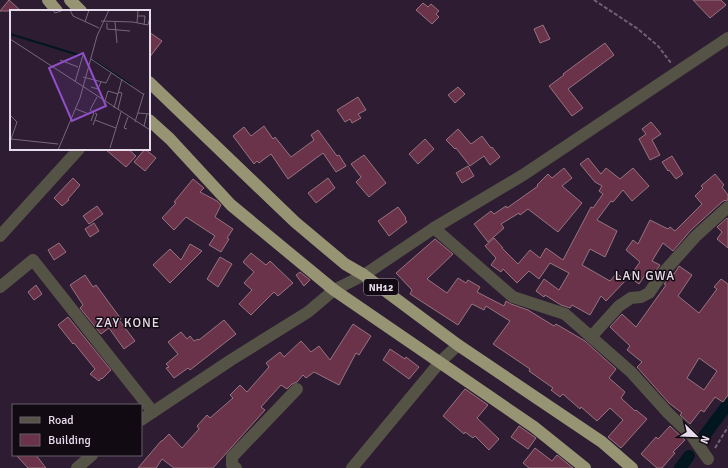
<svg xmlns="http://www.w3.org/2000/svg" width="728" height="468" font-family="Signika,sans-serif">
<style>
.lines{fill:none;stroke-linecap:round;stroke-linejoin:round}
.canal{stroke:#01161f;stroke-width:12}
.building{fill:#6b3349;stroke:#96747f;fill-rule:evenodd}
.path{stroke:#706175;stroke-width:2;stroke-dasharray:4 2;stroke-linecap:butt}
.minor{stroke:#545346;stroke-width:12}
.highway{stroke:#979474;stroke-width:12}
.labels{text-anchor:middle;stroke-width:3;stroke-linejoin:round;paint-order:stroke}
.shield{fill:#110a13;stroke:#a79daa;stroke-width:1}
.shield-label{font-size:10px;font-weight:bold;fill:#e7dceb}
.quarter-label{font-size:13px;letter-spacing:1px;fill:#e7dceb;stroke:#110a13}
.inset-river{fill:none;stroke:#01161f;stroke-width:2}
.inset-road{fill:none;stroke:#77697c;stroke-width:1}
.view{fill:#914fc8;fill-opacity:0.15;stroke:#914fc8;stroke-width:2}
.inset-edge{fill:none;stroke:#e7dceb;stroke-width:2}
</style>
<rect width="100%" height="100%" fill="#2d1c32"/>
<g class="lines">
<!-- canal -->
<g class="canal">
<polyline points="701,440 728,404"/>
<polyline points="680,468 689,456"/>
</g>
</g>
<!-- building -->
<g class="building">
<polygon points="9,0 21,11 0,11"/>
<polygon points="693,0 721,0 726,5 710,18"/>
<polygon points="423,3 428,7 431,4 439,11 436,14 439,17 432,24 416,10"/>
<polygon points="543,25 550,39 540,43 534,29"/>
<polygon points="149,32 162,41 149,58"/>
<polygon points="605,43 614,55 568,89 583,108 572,116 549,86 564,75 563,74"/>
<polygon points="458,87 465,94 455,103 448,95"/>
<polygon points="358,97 366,110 358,114 361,118 352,123 350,119 345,122 337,110"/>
<polygon points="651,122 661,134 652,140 660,155 650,160 639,139 646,134 642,129"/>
<polygon points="264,126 273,139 275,137 291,157 314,140 311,135 318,130 337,156 339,155 346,166 336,172 323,153 288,179 271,154 259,163 257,161 254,164 233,136 244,127 251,136"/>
<polygon points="458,129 471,144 482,136 491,148 492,147 500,157 490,165 484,156 470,166 456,148 455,149 446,140"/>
<polygon points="425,139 434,149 418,164 409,154"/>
<polygon points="105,149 128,149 136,156 126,167"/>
<polygon points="145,149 156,158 145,171 134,162"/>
<polygon points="364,155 386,183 369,197 356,182 361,177 351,164"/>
<polygon points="672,156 683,174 676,179 669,170 668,171 662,162"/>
<polygon points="588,158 601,174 606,168 620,179 633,168 649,186 632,201 623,190 613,202 611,201 597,220 617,231 605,257 590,249 582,265 610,281 617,273 625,281 606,301 601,296 590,315 572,305 570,308 561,305 545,295 544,297 536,291 544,279 559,290 569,273 550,263 539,279 529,271 517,283 503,269 501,272 491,265 496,258 485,246 494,238 503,248 502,248 518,264 530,250 540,258 546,248 563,260 591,207 593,208 603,194 599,191 602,186 595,182 580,164"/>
<polygon points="468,166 474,176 462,183 456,173"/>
<polygon points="564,168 572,178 562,186 582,203 558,232 528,209 520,215 519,213 501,224 504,228 488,242 474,224 491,211 494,214 506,206 507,208 538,186 537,185 548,174 552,178"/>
<polygon points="715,174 724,185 722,187 728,195 728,200 723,201 691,230 673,251 663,243 652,261 660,265 652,276 647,272 639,284 629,277 640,262 626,250 633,240 638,244 650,220 668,229 670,227 675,231 702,204 695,196 703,188 701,186"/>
<polygon points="73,178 80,185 68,199 69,200 62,206 54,198"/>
<polygon points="328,178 335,188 316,203 308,193"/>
<polygon points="193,179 204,188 200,192 217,201 221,205 215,217 233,229 227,238 229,239 221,252 209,245 215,236 186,217 174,230 162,218 176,203 174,202"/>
<polygon points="97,206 103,214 89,224 83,216"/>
<polygon points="398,207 406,218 405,219 407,222 389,236 378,221"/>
<polygon points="727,218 728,219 728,248 717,239 722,232 717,227"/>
<polygon points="94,223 99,231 90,237 85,229"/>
<polygon points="435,239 453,254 427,279 447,293 458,278 466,283 468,280 480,287 477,292 504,306 506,301 511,304 528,310 554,326 556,324 585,341 616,369 609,378 625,392 621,398 635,411 636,410 647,419 621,448 608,437 623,420 610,408 597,421 581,407 580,409 563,394 560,397 551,390 553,388 529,371 530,369 493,344 510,321 486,306 484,310 472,304 458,325 410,294 412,290 396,273"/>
<polygon points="59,243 66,252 54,260 48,250"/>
<polygon points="190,244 202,251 170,283 153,265 170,249 181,260"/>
<polygon points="251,253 266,265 270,261 293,283 278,296 274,292 251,315 239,304 252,290 244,283 254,272 243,262"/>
<polygon points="220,257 232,264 218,287 207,279"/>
<path d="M 679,266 L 692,275 L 678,296 L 699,313 L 717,289 L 714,287 L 721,279 L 728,284 L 728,395 L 723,402 L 715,397 L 704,412 L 701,410 L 690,424 L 680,415 L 682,413 L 669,403 L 637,367 L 642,362 L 627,350 L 630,346 L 610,327 L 622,314 L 636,327 L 666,285 L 664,284 L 668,279 L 673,273 L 674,274 ZM 699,358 L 717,371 L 704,390 L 687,378 Z"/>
<polygon points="300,272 310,280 304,286 296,275"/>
<polygon points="85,275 93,287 96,285 121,319 119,320 135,341 124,349 109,328 101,334 80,308 83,305 70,285"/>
<polygon points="36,285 42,294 34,300 28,292"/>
<polygon points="68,317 111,370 102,379 101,378 99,381 90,374 95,369 74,343 73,344 58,325"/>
<polygon points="224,320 236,334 190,370 188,368 174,378 166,368 169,367 166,364 178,354 168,342 181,332 187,339 190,336 194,341 198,339 199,340"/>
<polygon points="353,324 371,336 359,355 356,353 339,385 314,372 306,378 303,375 297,382 292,384 287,389 281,385 261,407 265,410 213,468 174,468 162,459 156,468 138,468 161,441 162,441 169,434 182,448 199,429 197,426 207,415 210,418 233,398 230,395 240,385 247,392 269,367 266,363 280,352 284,357 301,341 311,352 319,346 330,360"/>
<polygon points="390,349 405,359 406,357 419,367 409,379 383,360"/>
<polygon points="465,389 488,405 477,418 499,439 489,450 475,436 473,438 465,432 464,434 443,416"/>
<polygon points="519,426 536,438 528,449 511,437"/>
<polygon points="670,426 685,440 673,452 675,453 662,468 657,468 641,454 656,437 658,439"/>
<polygon points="535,448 552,461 557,455 573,468 529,468 523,463"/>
<polygon points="16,455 36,455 46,468 28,468"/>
</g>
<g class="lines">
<!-- path -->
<g class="path">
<polyline points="594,0 638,29 658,46 671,63"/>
<polyline points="715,448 728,427"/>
</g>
<!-- minor -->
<g class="minor">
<polyline points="434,228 513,297 565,314 631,372 668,413 692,436 708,459"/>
<polyline points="0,236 79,149"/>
<polyline points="0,287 33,260 153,412"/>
<polyline points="591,337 619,306 631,298 641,297 649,293 662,274 696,236 728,207"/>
<polyline points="141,420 231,360 308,312 334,290 364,275 434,228 523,175 728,38"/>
<polyline points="77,468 92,455"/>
<polyline points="236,468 232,465 232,457 297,389"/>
<polyline points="352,468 440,362 458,345"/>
</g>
<!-- highway -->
<g class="highway">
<polyline points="48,0 57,11"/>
<polyline points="70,0 81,11"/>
<polyline points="149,82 295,222 345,264 364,275 458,345 602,442 632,468"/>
<polyline points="149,120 170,139 231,205 334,290 534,427 585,468"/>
</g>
</g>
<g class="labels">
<!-- shield labels -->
<rect class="shield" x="364" y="279" width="34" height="16" rx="3"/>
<g class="shield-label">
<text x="381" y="291">NH12</text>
</g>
<!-- quarter labels -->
<g class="quarter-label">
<text x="645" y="280">LAN GWA</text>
<text x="128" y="327">ZAY KONE</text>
</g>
</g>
<!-- overview -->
<g transform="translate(10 10)">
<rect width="140" height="140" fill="#2d1c32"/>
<path class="inset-river" d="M 0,24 L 72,46M 83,50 L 121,75"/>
<path class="inset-road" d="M 43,0 L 45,3 L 54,0M 60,0 L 63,6 L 89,18M 128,6 L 135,6 L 134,15M 91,11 L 123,12 L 138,15 L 140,7M 75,12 L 79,0M 105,12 L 107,33M 97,13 L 97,19 L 120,21M 127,13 L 128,0M 0,29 L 140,120M 81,49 L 133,84M 50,50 L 68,57M 73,67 L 96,73 L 101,63M 65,72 L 73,45M 81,77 L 88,79 L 91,72M 95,91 L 98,81 L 108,84M 104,98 L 112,69M 66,99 L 79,104M 108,99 L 112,83 L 108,82M 128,103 L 140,104M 0,105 L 7,112 L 0,132M 85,110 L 106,118M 81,111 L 84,103 L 80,100 L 87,87M 125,112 L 134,83M 83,115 L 87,104 L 85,103M 134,116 L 137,104M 117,119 L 114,118 L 118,107M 1,129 L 48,134M 100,138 L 111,102M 48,140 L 70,88 L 87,26 L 99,0"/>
<path class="view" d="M 73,43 L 96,96 L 62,111 L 39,58 Z"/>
<rect width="140" height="140" class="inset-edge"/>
</g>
<!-- legend -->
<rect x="12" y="404" width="130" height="52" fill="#110a13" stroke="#675e69"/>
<rect x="20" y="417" width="20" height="6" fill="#545346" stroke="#675e69"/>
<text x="48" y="424" font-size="12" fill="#e7dceb">Road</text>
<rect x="20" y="434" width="20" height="12" fill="#6b3349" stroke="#675e69"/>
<text x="48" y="444" font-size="12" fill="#e7dceb">Building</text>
<!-- north arrow -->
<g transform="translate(696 436) rotate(113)" stroke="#110a13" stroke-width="3" paint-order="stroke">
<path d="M0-3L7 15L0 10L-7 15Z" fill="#e7dceb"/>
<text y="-6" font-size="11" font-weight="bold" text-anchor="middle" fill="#e7dceb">N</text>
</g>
</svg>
